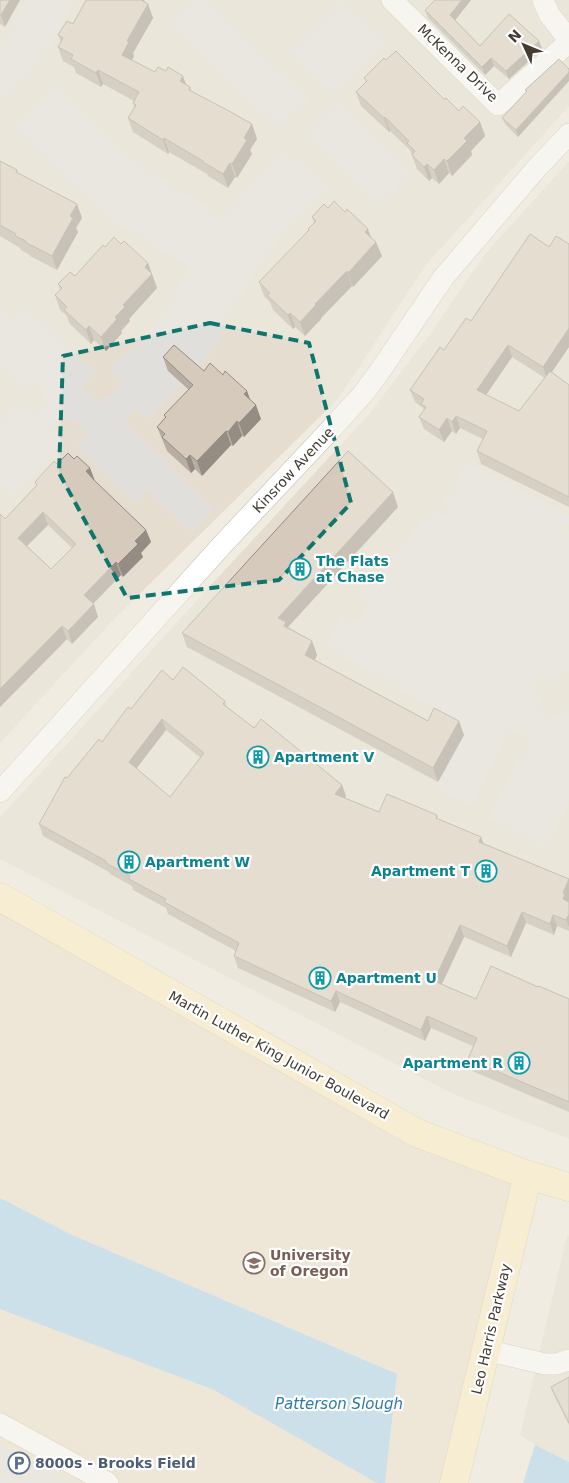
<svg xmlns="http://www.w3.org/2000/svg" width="569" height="1483" font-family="'DejaVu Sans',sans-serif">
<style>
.residential{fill:#e5ded0}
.education{fill:#eae1cc}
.parking{fill:#e1dfdb}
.water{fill:#9dd0ef}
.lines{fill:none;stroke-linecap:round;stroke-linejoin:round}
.street-casing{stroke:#bfb6a8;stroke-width:22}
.secondary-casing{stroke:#d4c194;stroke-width:29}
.street{stroke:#fff;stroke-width:21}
.secondary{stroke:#feedbf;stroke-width:28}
.wall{fill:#b7aea1;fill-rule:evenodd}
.shaded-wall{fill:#958d83}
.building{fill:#d5cabb;stroke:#958d83;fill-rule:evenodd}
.marked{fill:none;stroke:#0f766e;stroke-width:4;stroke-dasharray:10 6;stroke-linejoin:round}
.labels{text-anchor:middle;stroke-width:4.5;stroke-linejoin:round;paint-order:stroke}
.street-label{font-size:14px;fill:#423c33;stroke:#fff}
.culture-label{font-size:14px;font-weight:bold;fill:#0d838f;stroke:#fff;text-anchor:start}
.education-label{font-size:14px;font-weight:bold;fill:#785e54;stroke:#fff;text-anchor:start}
.service-label{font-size:14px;font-weight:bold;fill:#4e5e75;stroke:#fff;text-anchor:start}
.water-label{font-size:15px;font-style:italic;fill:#2e7aac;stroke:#fff}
</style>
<rect width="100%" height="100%" fill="#f1ece2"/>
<!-- residential -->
<g class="residential">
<polygon points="0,0 569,0 569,106 426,265 338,399 116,617 0,743"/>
<polygon points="569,161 569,1139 453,1094 0,859 0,817 58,754 187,611 369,414 430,334 485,254"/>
<polygon points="567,1235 569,1236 569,1462 535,1445 520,1435"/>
</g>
<!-- education -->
<polygon class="education" points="0,895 528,1175 454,1483 0,1483"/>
<!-- parking -->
<g class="parking">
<polygon points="25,0 76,0 40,64 0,104 0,43 4,38"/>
<polygon points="189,0 208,0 311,98 279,130 167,23"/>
<polygon points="340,0 343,0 387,41 333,97 288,53"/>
<polygon points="55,83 123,150 148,171 223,216 246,188 282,150 295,163 300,158 330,188 279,240 256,270 233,310 218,343 200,365 148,420 137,410 133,409 127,420 130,428 213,509 191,532 147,490 135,502 77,444 88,433 75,420 63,419 52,430 65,442 12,497 0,486 0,421 21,399 34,412 44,402 45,393 33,381 23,391 0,368 0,307 13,319 26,306 96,372 81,388 95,400 102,400 115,392 124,382 111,370 139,341 161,316 190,267 112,221 86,198 11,126"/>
<polygon points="338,100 413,172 379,208 304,135"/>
<polygon points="466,462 569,515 569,523 566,530 569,534 569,671 551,689 539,678 536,689 539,703 549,716 553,716 569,710 569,800 544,849 488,818 531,738 512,729 471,806 433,787 465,726 325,646 342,615 358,622 362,613 369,606 357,593 435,507 445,518 449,514 444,502"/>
<polygon points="0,1443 75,1483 0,1483"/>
</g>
<!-- water -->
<g class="water">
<polygon points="0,1198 72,1235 397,1374 385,1483 377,1483 214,1390 0,1309"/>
<polygon points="535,1445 569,1462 569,1483 523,1483"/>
</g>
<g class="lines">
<!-- street casing -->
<g class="street-casing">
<g id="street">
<polyline points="392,0 498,105 569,42"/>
<polyline points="543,0 549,14 569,40"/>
<polyline points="0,792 223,544 332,428 363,394 382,368 443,278 535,170 569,134"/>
<polyline points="486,1350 545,1364 556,1364 569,1360"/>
<polyline points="0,1424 108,1483"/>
</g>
</g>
<!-- secondary casing -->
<g class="secondary-casing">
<g id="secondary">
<polyline points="0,897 417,1133 528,1175 569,1187"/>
<polyline points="454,1483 528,1175"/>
</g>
</g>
<!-- street -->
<use href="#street" class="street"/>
<!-- secondary -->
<use href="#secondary" class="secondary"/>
</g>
<!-- wall -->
<g class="wall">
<polygon points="0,0 5,27 0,24"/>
<polygon points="144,0 153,18 133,53 134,56 132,60 155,72 186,84 190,87 192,92 252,124 257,139 250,150 252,154 237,178 235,177 228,188 208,176 207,174 169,152 168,154 133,132 128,118 134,107 133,103 134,101 103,84 101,87 76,73 74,67 63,61 58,47 61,42 58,35 73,24"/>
<polygon points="435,0 471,0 455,20 480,46 539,41 542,49 509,79 494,66 485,75 428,18 425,10"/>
<polygon points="559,59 518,137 505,124 502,118 526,92 525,90"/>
<polygon points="386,60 444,99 459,111 480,122 485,136 471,151 472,155 452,176 449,173 439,184 432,178 429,181 417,169 410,150 390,131 389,132 361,106 356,92 366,82 364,78"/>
<polygon points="0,161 17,170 18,173 82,218 76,228 78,232 57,270 30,256 30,255 21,250 20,248 0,236"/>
<polygon points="328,208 371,237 382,256 353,287 352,286 321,318 321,319 305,336 295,327 293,329 273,310 270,302 264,296 259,282 309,231 308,229 314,223 312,217"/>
<polygon points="121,244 148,263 157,288 129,319 130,321 121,331 122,333 106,351 94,340 91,344 70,324 66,315 60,310 55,295 60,290 58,284 75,276 105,247"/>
<path d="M 471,321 L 569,347 L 552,372 L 569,385 L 569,507 L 481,464 L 477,451 L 483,439 L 460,428 L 456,434 L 452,431 L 444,442 L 424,429 L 419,417 L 424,410 L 423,408 L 415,402 L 410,390 L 444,350 ZM 512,357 L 545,378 L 519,411 L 486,395 Z"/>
<polygon points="163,357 204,371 223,375 247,391 250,400 261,419 244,437 242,436 233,446 231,445 202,476 195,469 191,473 167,451 157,427 165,418 164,415 189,390 168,371"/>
<path d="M 74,459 L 90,468 L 95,482 L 146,530 L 151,542 L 141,553 L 143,557 L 123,577 L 121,575 L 93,604 L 98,617 L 72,644 L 67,639 L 0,707 L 0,514 L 5,519 L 36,486 L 35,482 L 57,464 ZM 48,525 L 72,548 L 51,569 L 27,546 Z"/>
<polygon points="398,507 288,627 312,641 317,655 315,660 428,721 464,735 438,782 187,647 182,633"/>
<path d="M 173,680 L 225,701 L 227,707 L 254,728 L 342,785 L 346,796 L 345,798 L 379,812 L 437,815 L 438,819 L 481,837 L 483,843 L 569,879 L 569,931 L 557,926 L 554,935 L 526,923 L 511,957 L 464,937 L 442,984 L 476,999 L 538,987 L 569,999 L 569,1112 L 472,1071 L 468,1059 L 473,1046 L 431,1028 L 425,1041 L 340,1002 L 335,1012 L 238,968 L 234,956 L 236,951 L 168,914 L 166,908 L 133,890 L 132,886 L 110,874 L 109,872 L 43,836 L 39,824 L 67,778 L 102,742 L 131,709 ZM 166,730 L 201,758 L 170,797 L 136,768 Z"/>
<polygon points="569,1377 569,1425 553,1393 551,1387"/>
</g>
<!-- shaded-wall -->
<g class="shaded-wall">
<polygon points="10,0 20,0 5,27 1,15"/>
<polygon points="139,0 144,0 146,6 148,4 153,18 133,53 134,56 127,69 122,55"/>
<polygon points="462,0 471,0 453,23 450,15"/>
<polygon points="539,41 542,49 509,79 506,71"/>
<polygon points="491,58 494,66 485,75 482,67"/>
<polygon points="98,70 103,84 101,87 96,73"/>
<polygon points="569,72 569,81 518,137 516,130"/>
<polygon points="183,76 188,90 180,81"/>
<polygon points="385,117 390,131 389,132 384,118"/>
<polygon points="480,122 485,136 471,151 472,155 452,176 447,161 464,138"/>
<polygon points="252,124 257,139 250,150 252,154 237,178 232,164 244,138"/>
<polygon points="164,138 169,152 168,154 163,140"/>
<polygon points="444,159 449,173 439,184 434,170"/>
<polygon points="230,163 235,177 228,188 223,174"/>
<polygon points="427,164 432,178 429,181 424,167"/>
<polygon points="77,204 82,218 76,228 78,232 57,270 52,256 70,216"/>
<polygon points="368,229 373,243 365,232"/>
<polygon points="376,242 382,256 353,287 348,273"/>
<polygon points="148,263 157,288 129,319 130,321 121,331 122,333 106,351 101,337 123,305 145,267"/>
<polygon points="347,271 352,286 321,318 321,319 305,336 300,322 315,304"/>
<polygon points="290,313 295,327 293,329 288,315"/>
<polygon points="89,326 94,340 91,344 86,330"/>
<polygon points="569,328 569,347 547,379 543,367"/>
<polygon points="508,345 512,357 481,402 477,390"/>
<polygon points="247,391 252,405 244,394"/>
<polygon points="256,405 261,419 244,437 239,423"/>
<polygon points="456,416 460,428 456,434 452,422"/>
<polygon points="447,418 452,431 444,442 439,430"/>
<polygon points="237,421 242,436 233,446 228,432"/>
<polygon points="226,431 231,445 202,476 197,461"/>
<polygon points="190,455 195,469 191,473 186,459"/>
<polygon points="90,468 99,492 86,471"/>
<polygon points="393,492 398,507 288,627 291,636 278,618"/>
<polygon points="43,512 48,525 23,550 18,538"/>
<polygon points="146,530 151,542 141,553 143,557 123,577 118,564 135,541"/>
<polygon points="116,562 121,575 89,608 84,595"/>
<polygon points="94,604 98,617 72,644 68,631"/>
<polygon points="62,626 67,639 0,707 0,689"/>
<polygon points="312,641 317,655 310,669 305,655"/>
<polygon points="162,719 166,730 133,773 129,762"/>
<polygon points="459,721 464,735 438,782 433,768"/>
<polygon points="342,785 346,796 339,805 335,794"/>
<polygon points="481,837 485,848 479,842"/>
<polygon points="569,879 569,900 568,902 563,899 563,893"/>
<polygon points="522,912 526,923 511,957 507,946"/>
<polygon points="569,914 569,927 566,920"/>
<polygon points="553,915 557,926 554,935 550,924"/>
<polygon points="460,925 464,937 438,992 434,981"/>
<polygon points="336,991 340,1002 335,1012 331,1001"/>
<polygon points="427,1016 431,1028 425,1041 421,1030"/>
</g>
<!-- building -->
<g class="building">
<polygon points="0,0 10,0 1,15 0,15"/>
<polygon points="86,0 141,0 148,4 127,41 129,42 122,55 155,72 158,67 166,71 168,67 183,76 180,81 190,87 189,90 229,111 252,124 244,138 247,140 232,164 230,163 223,174 203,162 203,161 164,138 163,140 128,118 136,105 133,103 139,92 98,70 96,73 71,59 73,55 58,47 63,38 58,35 67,21 73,24"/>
<polygon points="435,0 462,0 450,15 480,46 509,14 539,41 506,71 491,58 482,67 425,10"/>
<polygon points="396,51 444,99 446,98 459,111 463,106 480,122 464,138 467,141 447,161 444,159 434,170 427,164 424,167 412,155 415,151 407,143 409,141 385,117 384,118 356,92 367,81 364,78 384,58 386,60"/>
<polygon points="559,59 569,69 569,72 516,130 502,118 527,91 525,90"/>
<polygon points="0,161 17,170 16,172 77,204 70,216 73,218 52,256 25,242 26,241 15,236 16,234 0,225"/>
<polygon points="334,201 345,212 347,209 368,229 365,232 376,242 348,273 347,271 315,304 316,305 300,322 290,313 288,315 267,295 270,293 259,282 309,230 308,229 316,221 312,217 324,204 328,208"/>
<polygon points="530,234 549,247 556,236 569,244 569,328 543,367 508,345 477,390 519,411 550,371 569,385 569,497 477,451 487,431 456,416 452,422 447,418 439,430 419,417 426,407 421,404 424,399 410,390 440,347 444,350 466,318 471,321"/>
<polygon points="114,237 121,244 124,241 148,263 145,267 152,274 123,305 125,307 115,317 117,319 101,337 89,326 86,330 64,310 67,307 55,295 62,288 58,284 70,272 75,276 103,245 105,247"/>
<polygon points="174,345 204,371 210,363 223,375 225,371 247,391 244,394 256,405 239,423 237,421 228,432 226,431 197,461 190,455 186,459 162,437 165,434 157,427 166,417 164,415 193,385 163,357"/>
<polygon points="348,451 393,492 278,618 286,622 284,626 312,641 305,655 428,721 434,708 459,721 433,768 182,633"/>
<path d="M 68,453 L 74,459 L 77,456 L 90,468 L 86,471 L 94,480 L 146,530 L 135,541 L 138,544 L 118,564 L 116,562 L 84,595 L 94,604 L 68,631 L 62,626 L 0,689 L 0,514 L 5,519 L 37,485 L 35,482 L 54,461 L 57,464 ZM 43,512 L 76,544 L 51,569 L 18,538 Z"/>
<path d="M 183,667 L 225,701 L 223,704 L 254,728 L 261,719 L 342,785 L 335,794 L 379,812 L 387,794 L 437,815 L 436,818 L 481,837 L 479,842 L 569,879 L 563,893 L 565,894 L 563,899 L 569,902 L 569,914 L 566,920 L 553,915 L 550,924 L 522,912 L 507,946 L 460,925 L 434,981 L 476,999 L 491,966 L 538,987 L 539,986 L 569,999 L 569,1102 L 468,1059 L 477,1038 L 427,1016 L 421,1030 L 336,991 L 331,1001 L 234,956 L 239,943 L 164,902 L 166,899 L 129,879 L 130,876 L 106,863 L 106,861 L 39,824 L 65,777 L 67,778 L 99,739 L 102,742 L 128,707 L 131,709 L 162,670 L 173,680 ZM 162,719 L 204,753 L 170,797 L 129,762 Z"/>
<polygon points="569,1377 569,1423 551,1387"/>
</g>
<!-- marked area -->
<path d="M0 0H569V1483H0ZM 210,323 L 309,343 L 351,503 L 279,580 L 127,598 L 59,473 L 63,356 Z" fill="#f1ece2" fill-opacity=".55" fill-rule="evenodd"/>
<path class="marked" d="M 210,323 L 309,343 L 351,503 L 279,580 L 127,598 L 59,473 L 63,356 Z"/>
<!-- icons -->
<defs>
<g id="building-ring" transform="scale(1.125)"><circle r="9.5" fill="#fff" stroke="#0f9aa8" stroke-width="1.5"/><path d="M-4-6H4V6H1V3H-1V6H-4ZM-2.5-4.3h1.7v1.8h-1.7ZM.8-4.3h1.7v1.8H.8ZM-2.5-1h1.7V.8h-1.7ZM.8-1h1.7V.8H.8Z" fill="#0f9aa8"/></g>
<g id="university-ring" transform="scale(1.125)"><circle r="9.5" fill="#fff" stroke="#8d6e63" stroke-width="1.5"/><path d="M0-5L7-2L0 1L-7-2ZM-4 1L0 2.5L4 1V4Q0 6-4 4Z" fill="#8d6e63"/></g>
<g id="parking-ring" transform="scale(1.125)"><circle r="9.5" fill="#fff" stroke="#5c6f8a" stroke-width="1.5"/><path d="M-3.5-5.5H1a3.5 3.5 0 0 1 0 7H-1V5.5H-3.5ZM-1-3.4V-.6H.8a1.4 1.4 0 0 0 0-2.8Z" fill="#5c6f8a"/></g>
</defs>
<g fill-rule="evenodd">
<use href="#building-ring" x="300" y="569"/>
<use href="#building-ring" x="258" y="757"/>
<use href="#building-ring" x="129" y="862"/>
<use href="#building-ring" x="486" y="871"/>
<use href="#building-ring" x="320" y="978"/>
<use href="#building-ring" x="519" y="1063"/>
<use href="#university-ring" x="254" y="1263"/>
<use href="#parking-ring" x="19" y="1463"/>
</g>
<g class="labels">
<!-- street labels -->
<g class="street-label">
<text transform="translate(458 63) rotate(44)" y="5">McKenna Drive</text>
<text transform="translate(293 470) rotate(-47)" y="5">Kinsrow Avenue</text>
<text transform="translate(279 1055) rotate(29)" y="5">Martin Luther King Junior Boulevard</text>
<text transform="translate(491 1329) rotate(-77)" y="5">Leo Harris Parkway</text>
</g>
<!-- culture labels -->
<g class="culture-label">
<text x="316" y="566">The Flats<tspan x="316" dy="16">at Chase</tspan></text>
<text x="274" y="762">Apartment V</text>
<text x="145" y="867">Apartment W</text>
<text x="470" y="876" text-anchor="end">Apartment T</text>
<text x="336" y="983">Apartment U</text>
<text x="503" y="1068" text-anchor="end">Apartment R</text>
</g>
<!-- education labels -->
<g class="education-label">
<text x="270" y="1260">University<tspan x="270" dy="16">of Oregon</tspan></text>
</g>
<!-- service labels -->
<g class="service-label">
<text x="35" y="1468">8000s - Brooks Field</text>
</g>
<!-- water labels -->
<g class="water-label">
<text x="339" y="1409">Patterson Slough</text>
</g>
</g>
<!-- north arrow -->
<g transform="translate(524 45) rotate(314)" stroke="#ffffff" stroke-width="4" paint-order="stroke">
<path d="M0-4L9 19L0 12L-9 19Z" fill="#423c33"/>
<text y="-8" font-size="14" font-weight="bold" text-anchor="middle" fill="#423c33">N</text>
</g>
</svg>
